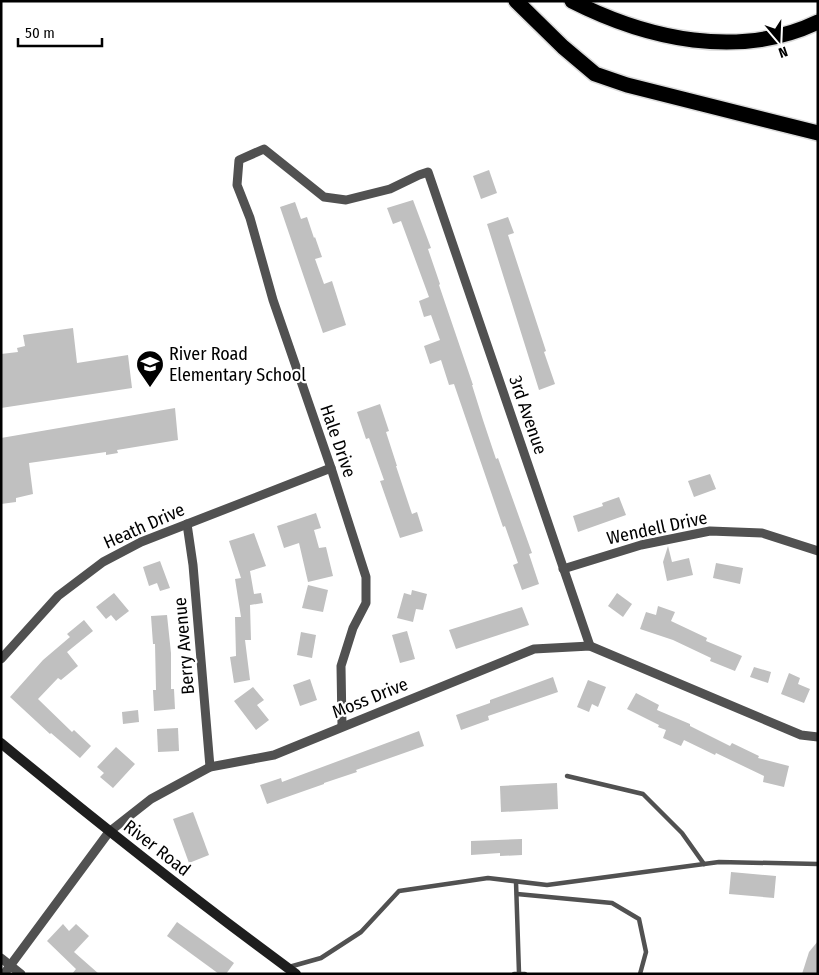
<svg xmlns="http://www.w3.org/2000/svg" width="819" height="975" font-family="'Fira Sans Condensed',sans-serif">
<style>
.building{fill:#c0c0c0}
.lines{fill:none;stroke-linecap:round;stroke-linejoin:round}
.motorway-casing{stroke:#dbdbdb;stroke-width:18}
.service{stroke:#515151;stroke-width:4.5}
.minor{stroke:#515151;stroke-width:9}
.secondary{stroke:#1e1e1e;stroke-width:10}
.motorway{stroke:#000;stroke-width:15}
.labels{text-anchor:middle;stroke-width:4.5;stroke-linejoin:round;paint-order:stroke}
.poi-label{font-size:18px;fill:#000;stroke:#fff;text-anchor:start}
.street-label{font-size:18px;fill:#000;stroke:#fff}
</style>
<rect width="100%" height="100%" fill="#fff"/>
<!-- building -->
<g class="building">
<polygon points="489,170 497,193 481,199 473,176"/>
<polygon points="413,200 431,248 428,249 440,284 439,285 473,385 472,385 483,420 496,459 498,458 532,553 529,554 539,584 522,590 513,565 518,563 505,526 503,527 454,384 449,385 441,360 430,364 424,346 440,340 431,315 424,317 419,301 429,297 401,221 393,224 387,208"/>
<polygon points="295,202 301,219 307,217 314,238 315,237 322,257 315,259 324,284 332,281 346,325 323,333 280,207"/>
<polygon points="508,217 514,233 508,235 546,351 544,352 555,384 539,390 487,224"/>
<polygon points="73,328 77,363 128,355 132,388 1,408 1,354 18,352 17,348 25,346 23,335"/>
<polygon points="380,404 389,431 386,432 397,466 396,466 412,514 417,512 423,531 400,538 380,481 384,480 369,438 366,439 357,412"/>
<polygon points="175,408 178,440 117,450 118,453 106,455 106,452 29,463 33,494 16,498 16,502 1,504 1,438"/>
<polygon points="710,474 716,489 694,497 688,481"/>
<polygon points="619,497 626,515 578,532 573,516 603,506 602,503"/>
<polygon points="316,513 321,528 314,530 319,548 326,547 333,576 308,582 299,543 284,548 277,526"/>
<polygon points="254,533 266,566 250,571 254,594 261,593 263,603 250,605 251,640 245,640 250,680 234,683 230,657 236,656 235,617 241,617 235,579 241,578 229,541"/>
<polygon points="668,546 672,562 689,558 693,575 667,581 663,562"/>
<polygon points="160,561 170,588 160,591 157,583 149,586 143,567"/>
<polygon points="716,563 743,568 740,584 713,578"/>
<polygon points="308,585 328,590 323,612 302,608"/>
<polygon points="412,590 427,594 423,610 416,609 413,622 397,618 404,593 411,595"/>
<polygon points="114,593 129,611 116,621 111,615 106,619 96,607"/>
<polygon points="617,593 632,604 623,617 608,606"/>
<polygon points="658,606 675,612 671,621 707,638 706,641 742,656 735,671 710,661 711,658 673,640 640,629 646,612 656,615"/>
<polygon points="522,607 529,625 456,649 449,630"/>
<polygon points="167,615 171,653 171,689 174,689 175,709 154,711 153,690 156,690 155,644 153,644 151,616"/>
<polygon points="84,620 93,631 67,652 78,666 61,680 58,678 38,699 72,732 74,730 91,746 80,758 51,733 50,734 10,697 43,660 70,637 67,634"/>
<polygon points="407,631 415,659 400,663 392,635"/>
<polygon points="301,632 316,635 312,658 297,655"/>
<polygon points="754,667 771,672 768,683 750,677"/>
<polygon points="789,673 800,678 798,684 810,689 804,703 781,694"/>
<polygon points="553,677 558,692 488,716 489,720 461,730 456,715 490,703 490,700"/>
<polygon points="310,679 317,700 300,706 293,685"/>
<polygon points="588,680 606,687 598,707 592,704 589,712 577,707"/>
<polygon points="253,687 264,700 257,705 269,720 256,730 234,701"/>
<polygon points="636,693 659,705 657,710 690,724 690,726 730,746 732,743 759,756 758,758 789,766 784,787 763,782 764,776 716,753 715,755 684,740 681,746 663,738 666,730 658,727 659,725 627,709"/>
<polygon points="138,710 139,722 123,724 122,712"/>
<polygon points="178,728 179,751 158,752 157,729"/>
<polygon points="419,731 424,746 356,770 357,772 324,783 324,784 267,804 260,785 281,778 282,782"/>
<polygon points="116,747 135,764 113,788 100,777 104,773 97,767"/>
<polygon points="557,783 558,809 501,812 500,786"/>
<polygon points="193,812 209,855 189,863 173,819"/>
<polygon points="522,839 522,855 500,856 500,853 471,855 471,841"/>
<polygon points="731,872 776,876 774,898 729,894"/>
<polygon points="177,922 234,963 226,974 219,974 167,936"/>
<polygon points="63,924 69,931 76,924 89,936 74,952 99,974 72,974 76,969 47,941"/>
<polygon points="818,941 818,974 802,974 809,952"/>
</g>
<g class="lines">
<!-- motorway casing -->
<g class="motorway-casing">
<g id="motorway">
<polyline points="516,1 563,47 595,74 627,85 818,133"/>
<path d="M 572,1 C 647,39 739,60 818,22"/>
</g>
</g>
<!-- service -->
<g class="service">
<polyline points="567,776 643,794 682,833 704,864"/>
<polyline points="516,882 519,973"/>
<polyline points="517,894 612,903 639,919 646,952 640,974"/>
<polyline points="289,967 321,958 361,932 399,891 488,878 547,885 719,862 818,864"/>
<polyline points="514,974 525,974"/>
</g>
<!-- minor -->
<g class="minor">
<polyline points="187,524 193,565 210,767"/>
<polyline points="563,569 641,545 710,531 762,533 818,551"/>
<polyline points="1,659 58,596 103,562 141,542 331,468"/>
<polyline points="342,726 341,666 353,628 366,603 366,577 331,468 273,300 250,218 237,185 239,160 264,149 324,197 346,200 390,189 419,175 428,172 590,646"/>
<polyline points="1,958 21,974"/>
<polyline points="4,974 109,832 151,799 210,767 274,755 534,649 590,646 801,735 818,737"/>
</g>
<!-- secondary -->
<path class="secondary" d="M 1,743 C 98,823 195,900 296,974"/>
<!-- motorway -->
<use href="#motorway" class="motorway"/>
</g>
<!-- icons -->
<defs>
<g id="school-pin" transform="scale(1.4375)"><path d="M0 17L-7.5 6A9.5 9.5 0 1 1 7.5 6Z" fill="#000" stroke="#fff"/><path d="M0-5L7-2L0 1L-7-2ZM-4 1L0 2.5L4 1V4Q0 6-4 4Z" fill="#fff"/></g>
</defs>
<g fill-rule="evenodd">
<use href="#school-pin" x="150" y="364"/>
</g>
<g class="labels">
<!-- poi labels -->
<g class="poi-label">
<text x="169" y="360">River Road<tspan x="169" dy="21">Elementary School</tspan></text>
</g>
<!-- street labels -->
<g class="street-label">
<text transform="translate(528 415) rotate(71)" y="6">3rd Avenue</text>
<text transform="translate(338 441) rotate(71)" y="6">Hale Drive</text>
<text transform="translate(144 526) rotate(-24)" y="6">Heath Drive</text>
<text transform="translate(657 528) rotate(-12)" y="6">Wendell Drive</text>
<text transform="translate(184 646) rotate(-95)" y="6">Berry Avenue</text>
<text transform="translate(370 698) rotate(-22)" y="6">Moss Drive</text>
<text transform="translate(157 848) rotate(38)" y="6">River Road</text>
</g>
</g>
<!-- border -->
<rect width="819" height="975" fill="none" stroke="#000000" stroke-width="5"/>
<!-- north arrow -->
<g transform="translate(779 40) rotate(161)" stroke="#ffffff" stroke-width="4" paint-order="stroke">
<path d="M0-4L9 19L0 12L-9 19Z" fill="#000000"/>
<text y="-8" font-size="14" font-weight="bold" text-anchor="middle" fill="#000000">N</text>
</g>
<!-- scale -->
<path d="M18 38v8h84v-8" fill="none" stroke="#000000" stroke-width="2.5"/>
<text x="25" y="38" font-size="15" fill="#000000" stroke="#ffffff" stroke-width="4" paint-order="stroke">50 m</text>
</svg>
